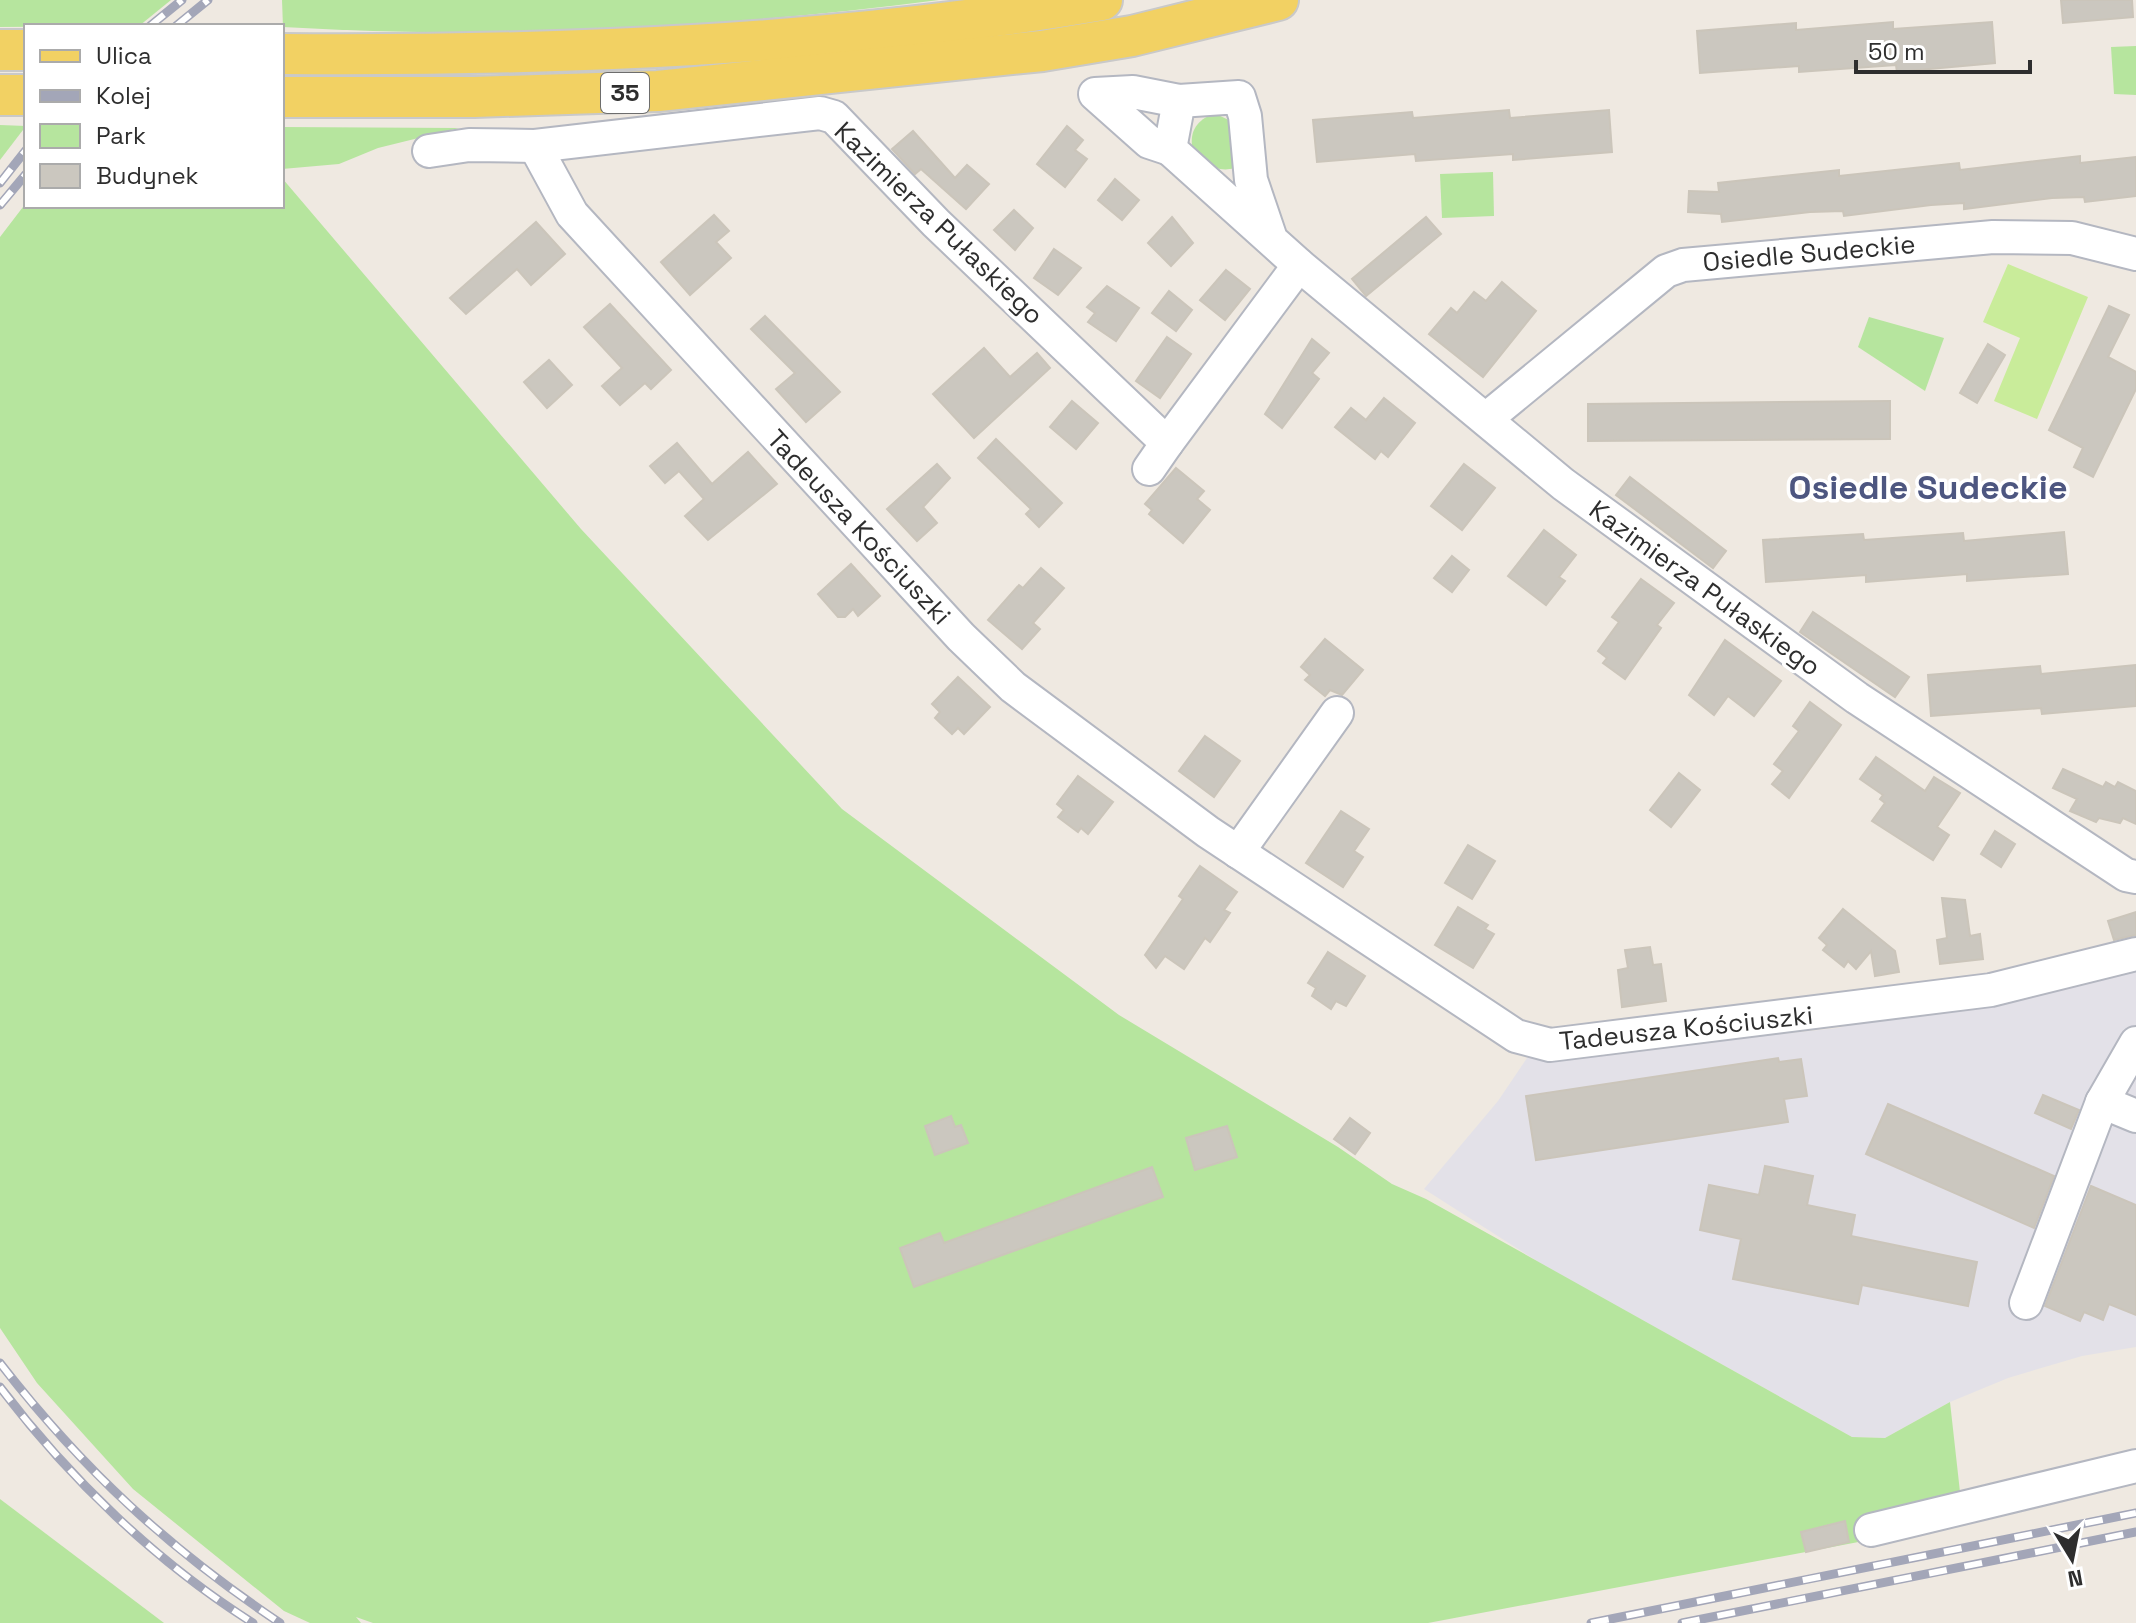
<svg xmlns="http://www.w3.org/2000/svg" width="2136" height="1623" font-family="'Space Grotesk',sans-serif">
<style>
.industrial{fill:#e3e1e8}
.green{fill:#b6e59e}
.pitch{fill:#c9ec9a}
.building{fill:#cbc7bf;stroke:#cbc5ba;stroke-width:2}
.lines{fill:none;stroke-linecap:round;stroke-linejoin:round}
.minor-casing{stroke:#b4b7c1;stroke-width:36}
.major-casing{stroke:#c9c9c9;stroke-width:44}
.minor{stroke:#fff;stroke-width:32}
.major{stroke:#f2d163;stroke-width:40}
.rail-casing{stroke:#a3a6b8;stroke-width:9}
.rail{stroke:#fff;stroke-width:6;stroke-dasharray:18;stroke-linecap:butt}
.labels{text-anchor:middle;stroke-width:7;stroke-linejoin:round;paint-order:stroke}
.shield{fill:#fff;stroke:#6d6d6d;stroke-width:2}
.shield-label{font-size:24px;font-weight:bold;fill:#2e2e2e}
.street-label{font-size:26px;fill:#2e2e2e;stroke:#fff}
.district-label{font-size:34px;font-weight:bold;fill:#4d5680;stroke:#fff}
</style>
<rect width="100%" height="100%" fill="#efe9e1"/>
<!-- industrial -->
<polygon class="industrial" points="2136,969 2136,1347 2082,1356 2008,1378 1950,1402 1885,1438 1852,1437 1540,1263 1424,1189 1498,1101 1527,1058 1665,1044 1736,1033 1781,1034 1838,1028 1878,1017"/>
<!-- green -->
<g class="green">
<polygon points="0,0 171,0 139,26 0,27"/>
<path d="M 282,0 L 939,0 C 722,28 502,40 283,27 Z"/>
<polygon points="2136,46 2136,95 2114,94 2111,47"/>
<path d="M 1216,114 L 1233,122 L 1234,168 C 1216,174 1200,160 1192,145 C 1190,129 1200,117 1216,114 Z"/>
<polygon points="0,125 26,126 0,160"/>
<polygon points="282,127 459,128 378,148 339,164 282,169"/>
<polygon points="1493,172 1494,216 1442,218 1440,174"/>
<polygon points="282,178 581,529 842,809 1119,1015 1338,1147 1392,1184 1426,1199 1852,1437 1885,1438 1950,1402 1960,1492 1863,1520 1869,1540 1428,1623 373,1623 356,1617 361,1623 310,1623 284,1611 133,1489 37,1383 0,1328 0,237 26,203 282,206"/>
<polygon points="1869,317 1944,338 1925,391 1858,347"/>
<polygon points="0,1499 164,1623 0,1623"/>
</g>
<!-- pitch -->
<polygon class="pitch" points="2008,264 2088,297 2037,419 1994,401 2020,338 1983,322"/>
<!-- building -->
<g class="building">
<polygon points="2061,0 2132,0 2133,17 2063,23"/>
<polygon points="1893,22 1893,29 1992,22 1995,63 1897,72 1896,65 1799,72 1799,66 1700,73 1697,31 1796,23 1796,30"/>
<polygon points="1509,110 1510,118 1609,110 1612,152 1513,160 1513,154 1416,161 1415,154 1317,162 1313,120 1412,112 1413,118"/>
<polygon points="1067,126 1083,140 1075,150 1087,159 1065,187 1037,164"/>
<polygon points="913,131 955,178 967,165 989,184 966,209 921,169 915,174 892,149"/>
<polygon points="2080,156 2080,163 2136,157 2136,196 2085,202 2084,197 2052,198 1964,209 1964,203 1931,205 1844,216 1843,211 1810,212 1722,222 1721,214 1688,212 1689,191 1719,192 1718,183 1839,170 1839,176 1959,163 1960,170"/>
<polygon points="1115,179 1139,200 1122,220 1098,200"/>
<polygon points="1014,210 1033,228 1015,250 994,230"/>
<polygon points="714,215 729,231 716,242 731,258 690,295 661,262"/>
<polygon points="1172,217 1193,243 1171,266 1148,243"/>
<polygon points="1426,217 1441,234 1366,296 1352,279"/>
<polygon points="536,222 565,254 531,285 517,269 466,314 450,298"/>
<polygon points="1054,249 1081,268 1058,295 1034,278"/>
<polygon points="1226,270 1250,289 1225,320 1200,300"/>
<polygon points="1502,282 1536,311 1483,377 1429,334 1451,308 1457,313 1474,292 1486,301"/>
<polygon points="1107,286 1139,308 1116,341 1088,322 1095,313 1087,307"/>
<polygon points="1169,291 1192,310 1176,331 1152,313"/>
<polygon points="610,304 671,370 651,389 645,383 620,405 602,386 622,368 584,327"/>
<polygon points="2109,306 2129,315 2108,357 2136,372 2136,389 2093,477 2074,467 2083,448 2049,430"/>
<polygon points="765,316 840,392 806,422 776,389 795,373 751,329"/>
<polygon points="1167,337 1191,354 1160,398 1136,381"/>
<polygon points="1312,339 1329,353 1312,373 1319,379 1282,428 1265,414"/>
<polygon points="1988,344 2005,355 1977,403 1960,393"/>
<polygon points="984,348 1010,377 1037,353 1050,368 974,438 933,394"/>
<polygon points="549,360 572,385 547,408 524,382"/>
<polygon points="1384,398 1415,423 1388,457 1381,451 1375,459 1335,427 1351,408 1366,420"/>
<polygon points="1072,401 1098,423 1076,449 1050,427"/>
<polygon points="1890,401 1890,439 1588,441 1588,404"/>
<polygon points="996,439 1062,503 1039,527 1026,514 1031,509 978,458"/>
<polygon points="677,443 712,484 748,452 777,484 708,540 685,516 704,499 679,471 665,483 650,466"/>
<polygon points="937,464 950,478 923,507 937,523 917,541 887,509"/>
<polygon points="1464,464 1495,488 1462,530 1431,506"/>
<polygon points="1176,468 1204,491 1197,499 1210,510 1183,543 1149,514 1152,510 1145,504"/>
<polygon points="1630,477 1726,551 1713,568 1616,495"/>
<polygon points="1544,530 1576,555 1559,577 1565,581 1546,605 1508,576"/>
<polygon points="2064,532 2068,574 1967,581 1967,574 1866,582 1866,575 1766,582 1763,540 1863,534 1864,540 1963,533 1964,541"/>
<polygon points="1452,556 1469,570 1452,592 1434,578"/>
<polygon points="851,564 880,596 858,616 853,609 845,617 838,617 818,594"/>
<polygon points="1041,568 1064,588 1033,623 1040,629 1022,649 988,620 1019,585 1023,588"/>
<polygon points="1641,579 1674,603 1657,625 1661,628 1625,679 1603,663 1607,658 1598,651 1619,622 1612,617"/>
<polygon points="1813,612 1909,677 1895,697 1800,632"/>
<polygon points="1325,639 1363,670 1342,695 1330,690 1325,696 1305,680 1310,675 1301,667"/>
<polygon points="1725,640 1781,681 1754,716 1728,696 1714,715 1689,695"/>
<polygon points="2136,665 2136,706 2042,714 2041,708 1931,716 1928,675 2040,666 2041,674"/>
<polygon points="958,677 990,707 964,734 958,728 952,734 935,718 940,712 932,704"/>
<polygon points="1810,702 1841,725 1789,798 1772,784 1783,771 1774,764 1799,731 1793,726"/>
<polygon points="1205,736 1240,761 1214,797 1179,771"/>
<polygon points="1876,757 1925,791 1934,777 1960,793 1937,827 1949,835 1933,860 1872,821 1885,803 1880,799 1883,795 1860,779"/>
<polygon points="2063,769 2103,787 2106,782 2115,787 2118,782 2136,791 2136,824 2123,818 2120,823 2099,818 2096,822 2070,811 2077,799 2053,788"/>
<polygon points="1679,773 1700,790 1671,827 1650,810"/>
<polygon points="1078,776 1113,802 1088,834 1081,828 1078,832 1058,817 1064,810 1057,804"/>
<polygon points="1341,811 1369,829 1354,851 1363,857 1343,887 1306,863"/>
<polygon points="1995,831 2015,844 2001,867 1981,854"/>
<polygon points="1468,845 1495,861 1472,899 1445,883"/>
<polygon points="1200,866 1237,892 1224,910 1230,913 1210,942 1205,938 1184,969 1165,956 1156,968 1145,955 1183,899 1179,896"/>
<polygon points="1942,898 1965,900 1970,936 1980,934 1983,959 1940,964 1937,940 1947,938"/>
<polygon points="1458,907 1488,925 1485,929 1494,934 1473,968 1435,945"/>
<polygon points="1843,909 1895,951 1899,972 1875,976 1871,951 1856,969 1848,961 1844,967 1823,950 1827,945 1819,938"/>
<polygon points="2136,912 2136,935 2114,940 2108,921"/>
<polygon points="1650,947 1653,965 1661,964 1666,1001 1622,1007 1618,970 1628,968 1625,950"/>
<polygon points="1328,952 1365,976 1346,1006 1336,1001 1331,1009 1312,996 1316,988 1308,983"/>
<polygon points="1778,1058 1779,1062 1801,1059 1807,1096 1784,1099 1788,1122 1536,1160 1526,1096"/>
<polygon points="2043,1095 2079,1110 2071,1129 2035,1113"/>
<polygon points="1888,1104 2054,1176 2034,1228 1866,1154"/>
<polygon points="951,1116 955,1127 961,1125 968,1143 935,1155 925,1126"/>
<polygon points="1350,1118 1370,1133 1355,1154 1334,1139"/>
<polygon points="1227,1126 1237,1157 1195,1170 1186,1138"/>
<polygon points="1765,1166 1813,1176 1807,1205 1855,1215 1851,1236 1977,1262 1968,1306 1862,1285 1858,1304 1733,1279 1741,1239 1700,1230 1709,1185 1759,1195"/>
<polygon points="1152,1167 1163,1197 914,1287 900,1248 940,1233 944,1243"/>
<polygon points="2091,1186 2136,1205 2136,1315 2109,1304 2103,1320 2084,1312 2080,1321 2045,1306"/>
<polygon points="1845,1521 1849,1542 1806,1552 1801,1532"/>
</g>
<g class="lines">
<!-- minor casing -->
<g class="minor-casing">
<g id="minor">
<polyline points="535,146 572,214 961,637 1013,687 1208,832 1516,1036 1550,1045 1991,990 2136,954"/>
<polyline points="1170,149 1149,142 1095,94 1133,92 1179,101"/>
<polyline points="429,151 469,145 535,146 820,113 834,117 936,223 1167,443 1299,265"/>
<polyline points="1270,236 1251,180 1245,116 1239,97 1179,101 1170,149 1299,265 1563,484 1857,698 2126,875 2136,877"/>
<polyline points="1486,419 1666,271 1683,265 1993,237 2072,238 2136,254"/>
<polyline points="1149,469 1167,443"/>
<polyline points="1238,852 1337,713"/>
<polyline points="2136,1043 2102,1102 2136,1116"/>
<polyline points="2026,1303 2102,1102"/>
<polyline points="1871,1530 2136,1466"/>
</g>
</g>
<!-- major casing -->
<g class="major-casing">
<g id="major">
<polyline points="0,50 26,50"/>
<path d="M 282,54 C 557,56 830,46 1102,0"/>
<polyline points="0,95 26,95"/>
<polyline points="282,97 474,97 658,91 1042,51 1132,36 1278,0"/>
</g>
</g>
<!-- minor -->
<use href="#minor" class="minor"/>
<!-- major -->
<use href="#major" class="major"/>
<!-- rail casing -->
<g class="rail-casing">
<g id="rail">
<polyline points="150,26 182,0"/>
<polyline points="176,26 208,0"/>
<polyline points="0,183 26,150"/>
<polyline points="0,205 26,174"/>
<path d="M 0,1363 C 83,1470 168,1548 280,1623"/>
<path d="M 0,1387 C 69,1478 156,1562 253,1623"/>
<polyline points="1591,1623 2136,1513"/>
<polyline points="1682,1623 2136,1532"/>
</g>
</g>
<!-- rail -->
<use href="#rail" class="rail"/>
</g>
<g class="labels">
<!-- shield labels -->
<rect class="shield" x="601" y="73" width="48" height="40" rx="6"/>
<g class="shield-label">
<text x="625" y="101">35</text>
</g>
<!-- street labels -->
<g class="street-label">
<text transform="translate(939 223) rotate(44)" y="9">Kazimierza Pułaskiego</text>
<text transform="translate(1809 253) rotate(-5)" y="9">Osiedle Sudeckie</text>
<text transform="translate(859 527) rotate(47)" y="9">Tadeusza Kościuszki</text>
<text transform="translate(1705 588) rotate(36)" y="9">Kazimierza Pułaskiego</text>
<text transform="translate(1686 1028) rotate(-6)" y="9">Tadeusza Kościuszki</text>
</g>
<!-- district labels -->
<g class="district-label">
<text x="1928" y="499">Osiedle Sudeckie</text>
</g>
</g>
<!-- legend -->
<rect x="24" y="24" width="260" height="184" fill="#ffffff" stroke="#ababab" stroke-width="2"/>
<rect x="40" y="50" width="40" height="12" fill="#f2d163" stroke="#ababab" stroke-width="2"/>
<text x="96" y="64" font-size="24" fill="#2e2e2e">Ulica</text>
<rect x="40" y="90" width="40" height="12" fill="#a3a6b8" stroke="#ababab" stroke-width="2"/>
<text x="96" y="104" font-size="24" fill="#2e2e2e">Kolej</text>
<rect x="40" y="124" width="40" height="24" fill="#b6e59e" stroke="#ababab" stroke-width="2"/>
<text x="96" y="144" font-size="24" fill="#2e2e2e">Park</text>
<rect x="40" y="164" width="40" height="24" fill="#cbc7bf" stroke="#ababab" stroke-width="2"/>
<text x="96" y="184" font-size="24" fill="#2e2e2e">Budynek</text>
<!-- north arrow -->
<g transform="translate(2072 1559) rotate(170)" stroke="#ffffff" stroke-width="6" paint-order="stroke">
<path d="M0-6L14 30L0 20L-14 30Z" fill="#2e2e2e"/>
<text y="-12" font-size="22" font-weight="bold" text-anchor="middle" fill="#2e2e2e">N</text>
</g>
<!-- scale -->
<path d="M1856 60v12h174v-12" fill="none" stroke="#2e2e2e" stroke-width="4"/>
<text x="1868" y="60" font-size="24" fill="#2e2e2e" stroke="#ffffff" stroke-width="6" paint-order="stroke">50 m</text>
</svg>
